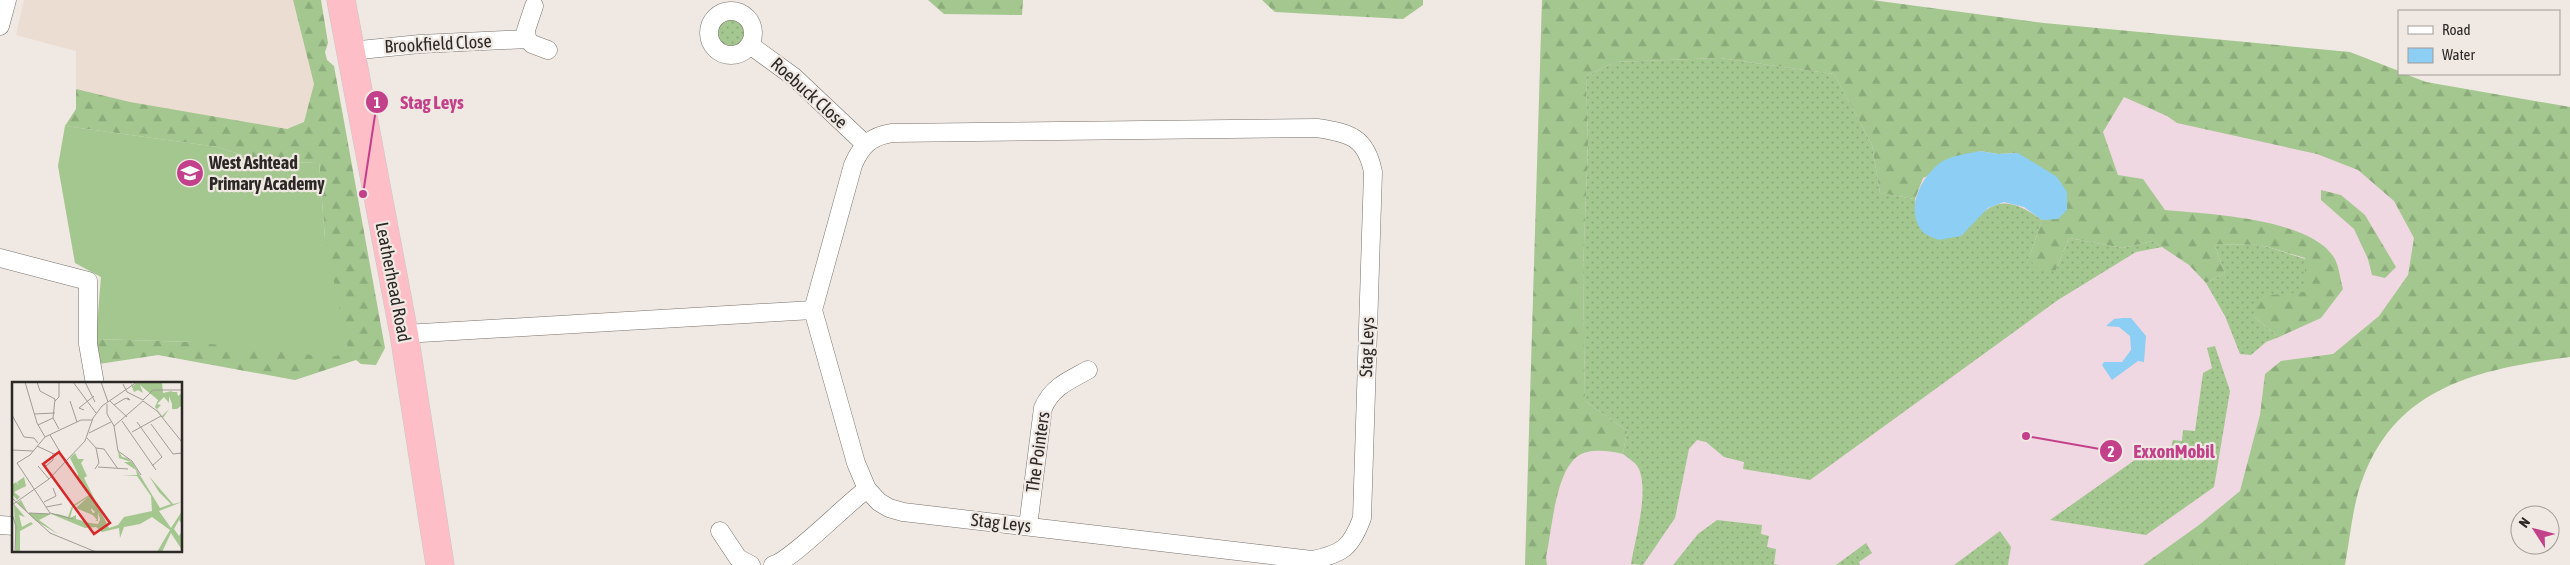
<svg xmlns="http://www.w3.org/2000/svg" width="2570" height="565" font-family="'Asap Condensed',sans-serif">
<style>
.commercial{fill:#f0d8e2}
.built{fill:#ecddd2}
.grass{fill:url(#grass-dots)}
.forest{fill:url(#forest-firs)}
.pitch{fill:#a3c78f}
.water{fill:#8ccef4}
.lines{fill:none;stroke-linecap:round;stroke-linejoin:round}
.minor-casing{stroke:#79726c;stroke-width:19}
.trunk-casing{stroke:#c8c7c7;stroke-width:29}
.minor{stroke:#fff;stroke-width:18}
.trunk{stroke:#febec7;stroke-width:28}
.labels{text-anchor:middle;stroke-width:4.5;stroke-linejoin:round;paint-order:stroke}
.street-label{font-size:18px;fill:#2b2826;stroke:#f0e8e2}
.poi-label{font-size:18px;font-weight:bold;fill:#2b2826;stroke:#f0e8e2;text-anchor:start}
.inset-road{fill:none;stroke:#a19b97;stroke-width:1}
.view{fill:#d62828;fill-opacity:0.15;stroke:#d62828;stroke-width:2.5}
.inset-edge{fill:none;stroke:#2b2826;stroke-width:2.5}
.leader{fill:none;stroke:#c3418a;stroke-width:2}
.callout-dot{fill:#c3418a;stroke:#f0e8e2;stroke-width:2}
.mark-label{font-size:15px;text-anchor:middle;font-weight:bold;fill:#fff}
.callout-label{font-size:19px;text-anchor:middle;font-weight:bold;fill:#c3418a;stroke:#f0e8e2;stroke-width:4.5;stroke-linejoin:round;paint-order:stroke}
</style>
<defs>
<pattern id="grass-dots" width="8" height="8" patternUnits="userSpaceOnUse" patternTransform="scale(1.25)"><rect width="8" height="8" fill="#a3c78f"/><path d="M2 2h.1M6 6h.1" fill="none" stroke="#8cab7b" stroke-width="1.8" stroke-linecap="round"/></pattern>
<pattern id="forest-firs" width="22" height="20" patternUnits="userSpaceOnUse" patternTransform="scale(1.25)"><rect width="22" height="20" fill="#a3c78f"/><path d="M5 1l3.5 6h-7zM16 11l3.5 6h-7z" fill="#8cab7b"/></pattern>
</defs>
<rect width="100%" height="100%" fill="#f0e8e2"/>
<!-- commercial -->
<polygon class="commercial" points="1542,0 2570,146 2570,239 2167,565 1525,565"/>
<!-- built -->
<polygon class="built" points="24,0 293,0 314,84 304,122 96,339 101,277 75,263 58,166 65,126 76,109 76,51 16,35"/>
<!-- grass -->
<g class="grass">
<circle cx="731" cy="33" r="14"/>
<path d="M 1720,58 L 1834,74 L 1872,145 L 1880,193 L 1915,199 L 1916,213 L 1961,236 C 1990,201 2003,192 2042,220 L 2029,258 L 2056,270 L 2069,238 L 2123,248 L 2153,241 L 2162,247 L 2136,252 L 2058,300 L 1810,480 L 1743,469 L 1744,462 L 1724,457 L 1706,442 L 1697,440 L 1689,449 L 1675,518 L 1643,565 L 1631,564 C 1635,539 1650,490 1638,467 C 1635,462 1628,458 1623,454 L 1627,431 L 1585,401 L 1583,270 L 1588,143 L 1586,76 L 1615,62 Z"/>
<polygon points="2214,244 2261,245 2305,259 2305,292 2255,318 2279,337 2266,342 2251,355 2240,354 2225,316 2206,283 2225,273"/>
<polygon points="2215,346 2230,391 2214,487 2146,535 2050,520 2149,450 2170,452 2173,440 2182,441 2183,430 2195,431 2203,373 2212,368 2207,348"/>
<polygon points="1717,520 1762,525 1761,534 1769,536 1767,547 1776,549 1774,564 1779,565 1673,565 1698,534"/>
<polygon points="2000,531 2011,547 2008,565 1954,565"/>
<polygon points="1866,543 1872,553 1859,562 1860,565 1836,565"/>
</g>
<!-- forest -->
<g class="forest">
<polygon points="293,0 321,0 328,43 325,52 327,60 334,66 385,348 376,365 361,364 356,360 295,380 158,355 99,364 96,339 192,342 325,239 319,162 266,163 218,147 65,126 76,109 76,89 130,102 287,129 304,122 314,84"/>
<polygon points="928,0 1023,0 1022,15 944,14"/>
<polygon points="1262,0 1423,0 1423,5 1403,19 1275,12"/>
<path d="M 1542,0 L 1872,0 L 2044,23 L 2350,52 L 2399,71 L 2399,74 L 2405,74 L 2426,82 L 2570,107 L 2570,357 C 2470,370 2384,390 2356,501 C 2351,522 2349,544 2345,565 L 2143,565 L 2199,525 L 2240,491 L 2260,415 L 2265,374 L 2281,361 L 2333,354 L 2379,316 L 2408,275 L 2414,238 L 2394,201 L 2358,170 L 2317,154 L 2177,123 L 2167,116 L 2124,97 L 2103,132 L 2118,175 L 2143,179 L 2165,210 C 2206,214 2308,218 2333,256 C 2339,264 2340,279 2343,289 L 2321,318 L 2279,337 L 2255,318 L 2260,296 L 2305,292 L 2305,258 L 2261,245 L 2214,244 L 2225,273 L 2206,283 L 2189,265 L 2153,241 L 2123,248 L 2069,238 L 2056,270 L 2039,271 L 2029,258 L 2042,220 L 2058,218 L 2018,153 L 1998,154 L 1980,151 L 1923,178 L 1915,199 L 1880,193 L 1872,145 L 1834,74 L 1720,58 L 1615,62 L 1586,76 L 1588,143 L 1583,270 L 1585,401 L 1627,431 L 1623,454 C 1610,451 1590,448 1578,456 C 1555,472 1552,531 1546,557 L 1547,565 L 1525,565 Z"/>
<polygon points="2321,190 2341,195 2365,215 2396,267 2385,278 2372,275 2368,259 2354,229 2321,200"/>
</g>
<!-- pitch -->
<polygon class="pitch" points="65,126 218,147 266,163 319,162 325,239 349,353 331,357 192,342 96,339 101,277 75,263 58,166"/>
<!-- water -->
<g class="water">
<path d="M 1980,151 L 1998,154 L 2018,153 L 2057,177 L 2067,192 L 2067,210 L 2058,219 L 2042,220 L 2024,207 L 2004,202 L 1988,208 L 1961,236 L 1939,240 C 1934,238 1925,235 1922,231 C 1905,209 1921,177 1940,163 C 1951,155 1967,154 1980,151 Z"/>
<polygon points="2123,318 2131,318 2146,336 2144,362 2138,361 2112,380 2102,365 2104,362 2122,362 2131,350 2130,336 2119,327 2106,326 2114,319"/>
</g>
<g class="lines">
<!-- minor casing -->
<g class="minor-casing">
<g id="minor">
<polyline points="534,6 526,30 527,39 532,44 548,50"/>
<circle cx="731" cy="33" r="22"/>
<polyline points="0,26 7,0"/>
<polyline points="750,45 794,77 865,144"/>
<polyline points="350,51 420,44 527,39"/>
<path d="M 1317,128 C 1350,133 1366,137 1373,172 L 1362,518 C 1351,548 1342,554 1312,560 L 903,512 L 889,508 L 879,502 L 867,489 L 856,463 L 813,310 L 853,165 C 861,146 871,136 892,133 Z"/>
<polyline points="0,258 88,281 88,344 95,384"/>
<polyline points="404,334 813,310"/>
<polyline points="0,525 14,526"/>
<path d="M 1028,526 L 1043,408 C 1052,387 1068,381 1088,370"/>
<polyline points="720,531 738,558 751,565"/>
<path d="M 773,565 C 791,561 846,504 867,489"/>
</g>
</g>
<!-- trunk casing -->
<g class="trunk-casing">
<polyline id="trunk" points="341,0 404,334 440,565"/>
</g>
<!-- minor -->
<use href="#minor" class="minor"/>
<!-- trunk -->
<use href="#trunk" class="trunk"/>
</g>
<!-- icons -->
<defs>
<g id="school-disc" transform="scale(1.4375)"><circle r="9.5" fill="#c3418a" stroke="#f0e8e2"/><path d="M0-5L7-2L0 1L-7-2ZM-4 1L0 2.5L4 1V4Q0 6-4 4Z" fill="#fff"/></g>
</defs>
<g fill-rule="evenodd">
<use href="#school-disc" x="190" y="173"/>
</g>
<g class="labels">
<!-- street labels -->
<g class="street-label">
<text transform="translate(438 44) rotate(-3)" y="6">Brookfield Close</text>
<text transform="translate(809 93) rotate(42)" y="6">Roebuck Close</text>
<text transform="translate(393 282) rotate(79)" y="6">Leatherhead Road</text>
<text transform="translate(1367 347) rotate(-88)" y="6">Stag Leys</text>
<text transform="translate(1038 452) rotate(-82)" y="6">The Pointers</text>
<text transform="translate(1001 523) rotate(6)" y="6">Stag Leys</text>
</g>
<!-- poi labels -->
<g class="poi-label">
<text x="209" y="169">West Ashtead<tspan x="209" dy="21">Primary Academy</tspan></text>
</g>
</g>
<!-- overview -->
<g transform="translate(12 382)">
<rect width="170" height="170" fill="#f0e8e2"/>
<path d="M 63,71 L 66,77 L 72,77 L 69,81 L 75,94 L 69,98 L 58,76 ZM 76,115 L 81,122 L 79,128 L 83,134 L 64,126 Z" fill="#a3c78f"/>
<path d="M 118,0 L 121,4 L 126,0 L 150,0 L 151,11 L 160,9 L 160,22 L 157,14 L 157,21 L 152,15 L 145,22 L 149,23 L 145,27 L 150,34 L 157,27 L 151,36 L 143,25 L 146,18 L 128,3 L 131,11 L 126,8 L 122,10 ZM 106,68 L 110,75 L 115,76 L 120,80 L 148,126 L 159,122 L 147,110 L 137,94 L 161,122 L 170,120 L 147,129 L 159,146 L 170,129 L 170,142 L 167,138 L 162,147 L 167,154 L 170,149 L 170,168 L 159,151 L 150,170 L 145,170 L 158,148 L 140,135 L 128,142 L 112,145 L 108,156 L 107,146 L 90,150 L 84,145 L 73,146 L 39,132 L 27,138 L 46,152 L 24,139 L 5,121 L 9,118 L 16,131 L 46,132 L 56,135 L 60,124 L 77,113 L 65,97 L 66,92 L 72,96 L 97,146 L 106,143 L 112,135 L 140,129 L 139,114 L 125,94 L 110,93 L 125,93 L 124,88 L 112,80 L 119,80 L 107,76 ZM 76,115 L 81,122 L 79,126 L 83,130 L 80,132 L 85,138 L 83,139 L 86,139 L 86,130 L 88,137 L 88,141 L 88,138 L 86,142 L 78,141 L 64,137 L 64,133 L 58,136 L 61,125 ZM 2,122 L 13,135 L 7,133 L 10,145 L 19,140 L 21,142 L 8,149 L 8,170 L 4,170 Z" fill="#a3c78f" fill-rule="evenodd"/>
<path d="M 160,10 L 165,10 L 166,14 L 170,11 L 170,23 L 165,27 L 160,27 ZM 12,95 L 14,104 L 2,110 L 8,115 L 5,118 L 0,112 L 0,103 L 4,100 L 7,104 L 5,100 Z" fill="#a3c78f"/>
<path class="inset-road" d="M 13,0 L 25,41 L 33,55M 25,0 L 28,9 L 43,17 L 41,36 L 47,47M 61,0 L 84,31M 73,0 L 83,20M 89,0 L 96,20M 111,2 L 115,10 L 131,18M 131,18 L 141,8 L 170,8M 43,19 L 47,15 L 47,0M 58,19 L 65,40M 98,19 L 115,35M 131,19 L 145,29 L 170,60M 95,22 L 95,32 L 102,44M 102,23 L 112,17 L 116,16 L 118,18 L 115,17M 72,28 L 67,26 L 82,14M 22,32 L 43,31M 0,33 L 12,55 L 22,56 L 26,61M 110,39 L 144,88M 125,40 L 150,75 L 140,84M 139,42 L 161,72 L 170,71M 26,43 L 41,36M 102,44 L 106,69 L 120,79 L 129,93M 102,44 L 131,19M 120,50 L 149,34M 77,51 L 99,40M 75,56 L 84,66 L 87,81 L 83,87M 25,64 L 42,72 L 48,70 L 38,53M 84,66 L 92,67 L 106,87M 0,68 L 21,69M 36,78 L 32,81 L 34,84 L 41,78 L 41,71M 26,84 L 37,97M 86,85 L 116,87M 0,116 L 38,151 L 84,170M 32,120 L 44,114 L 41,106M 0,123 L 37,97 L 73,59 L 81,36 L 90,24 L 125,0M 34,125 L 50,122M 17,131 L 38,132M 0,132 L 4,144 L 3,170M 61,137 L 38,131 L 5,81 L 18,73 L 33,55 L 69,38 L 80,38"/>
<path class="view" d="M 47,70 L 98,141 L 82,152 L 31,82 Z"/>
<rect width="170" height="170" class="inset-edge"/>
</g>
<!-- callouts -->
<path class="leader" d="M363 194L377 102M2026 436L2111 451"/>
<g class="callout-dot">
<circle cx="363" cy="194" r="5"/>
<circle cx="2026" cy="436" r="5"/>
<circle cx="377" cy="102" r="12"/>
<circle cx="2111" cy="451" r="12"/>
</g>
<g class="mark-label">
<text x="377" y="108">1</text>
<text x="2111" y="457">2</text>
</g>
<g class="callout-label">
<text x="432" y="109">Stag Leys</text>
<text x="2174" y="458">ExxonMobil</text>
</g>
<!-- legend -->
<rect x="2398" y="10" width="162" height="65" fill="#f0e8e2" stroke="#a19b97"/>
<rect x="2408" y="26" width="25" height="8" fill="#ffffff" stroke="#a19b97"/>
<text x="2442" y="35" font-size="15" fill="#2b2826">Road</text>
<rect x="2408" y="48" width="25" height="15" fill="#8ccef4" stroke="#a19b97"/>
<text x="2442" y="60" font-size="15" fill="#2b2826">Water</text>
<!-- north arrow -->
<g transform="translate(2535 530) rotate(306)"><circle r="24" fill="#f0e8e2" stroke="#a19b97"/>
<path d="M0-4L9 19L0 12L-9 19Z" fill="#c3418a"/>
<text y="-8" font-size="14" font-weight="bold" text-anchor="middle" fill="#2b2826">N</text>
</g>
</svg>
